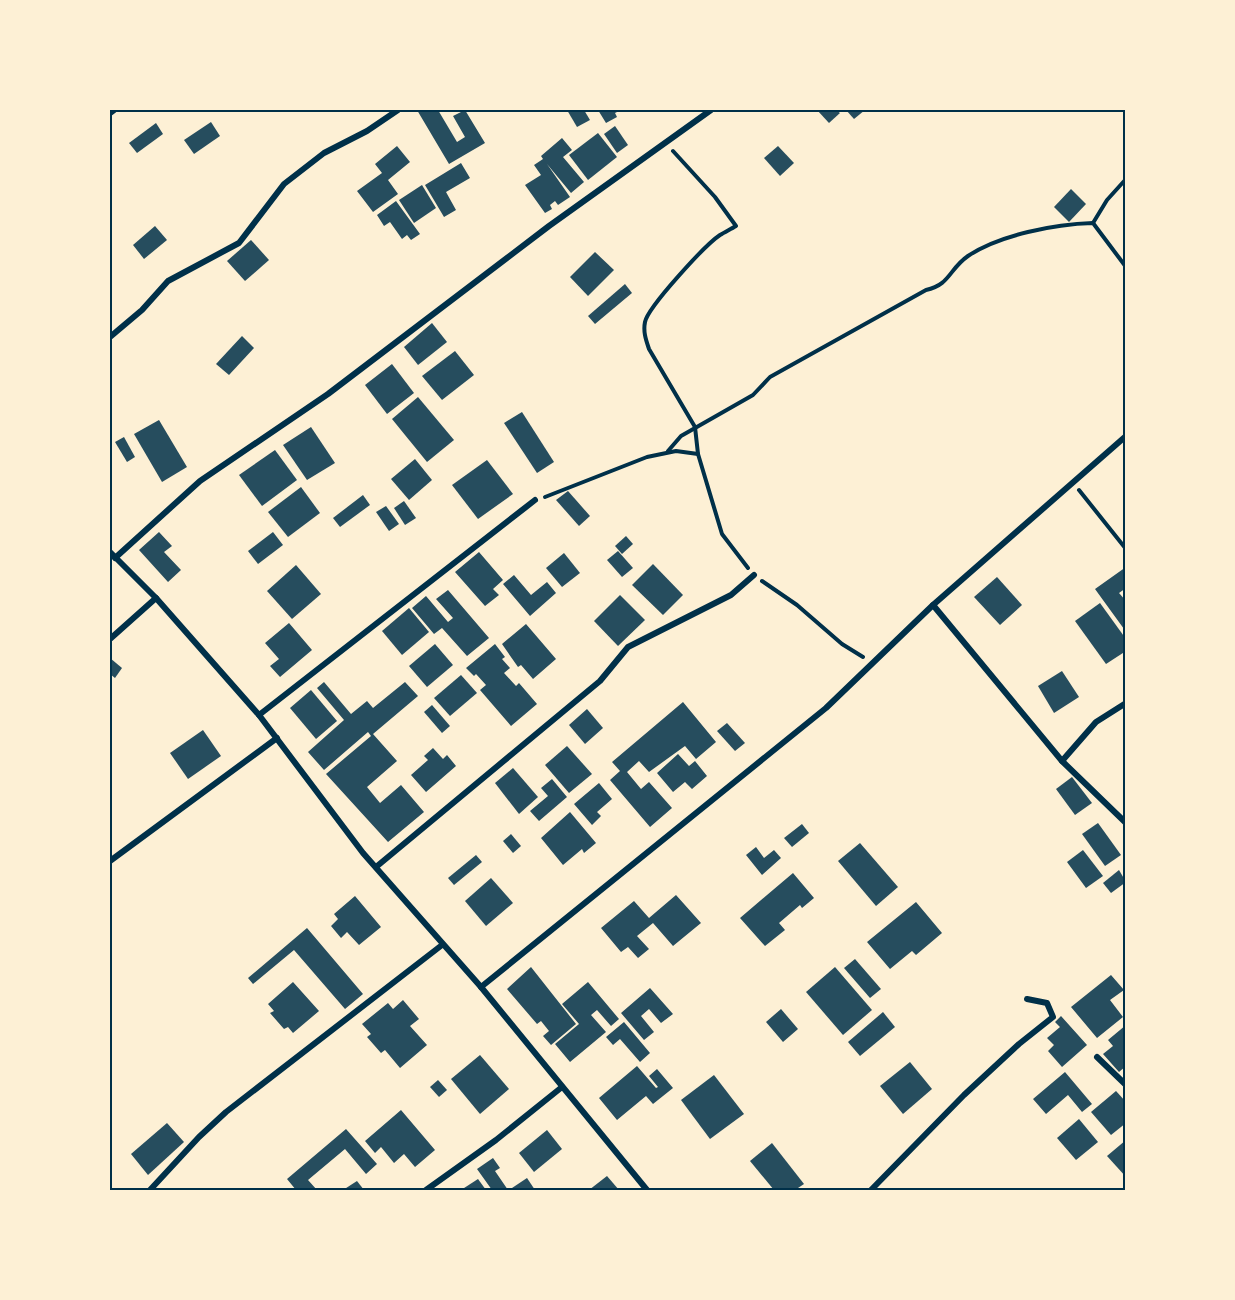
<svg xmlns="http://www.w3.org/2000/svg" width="1235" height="1300" font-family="'Fira Sans Condensed',sans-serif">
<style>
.building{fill:#264d5e}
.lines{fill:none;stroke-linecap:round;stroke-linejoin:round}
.path{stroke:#003049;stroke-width:4}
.minor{stroke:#003049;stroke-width:6}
.neatline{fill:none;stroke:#003049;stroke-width:2}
</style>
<rect width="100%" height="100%" fill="#fdf0d5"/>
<!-- building -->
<g class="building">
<polygon points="417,110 438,110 457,142 465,137 453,116 465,110 485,143 449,164"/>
<polygon points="567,110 584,110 590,120 577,127"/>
<polygon points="598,110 621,110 615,113 617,117 606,123"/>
<polygon points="817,110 836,110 840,113 829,123"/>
<polygon points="846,110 865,110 854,119"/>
<polygon points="211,122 220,136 194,154 184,140"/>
<polygon points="156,123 163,134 137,153 129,143"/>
<polygon points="615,126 628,145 617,153 604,134"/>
<polygon points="598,133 617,157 588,180 569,155"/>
<polygon points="562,138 572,150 563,157 584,182 571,193 547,164 570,197 558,205 555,201 550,205 552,209 545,213 525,185 541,175 534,165 543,159 541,156"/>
<polygon points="397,146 410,162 388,180 398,194 373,212 357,191 382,173 375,164"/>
<polygon points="778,146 794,163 780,176 764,158"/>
<polygon points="461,163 470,178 446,192 456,210 444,217 425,185"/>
<polygon points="422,185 436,208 414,223 399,200"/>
<polygon points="1071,189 1086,204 1069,222 1054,207"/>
<polygon points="396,201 420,234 411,240 407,235 402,239 390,222 384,226 377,215"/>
<polygon points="155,226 167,240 144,259 133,245"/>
<polygon points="251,240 269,260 245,281 227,261"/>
<polygon points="595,252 614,270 588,296 570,277"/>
<polygon points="625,284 632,293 595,324 588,316"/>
<polygon points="432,323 447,342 418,365 404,347"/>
<polygon points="242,336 254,348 229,375 216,364"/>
<polygon points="455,351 474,375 442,400 422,376"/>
<polygon points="392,364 414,393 387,414 365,385"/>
<polygon points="418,397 454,440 427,462 392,419"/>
<polygon points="522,412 554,462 537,473 504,423"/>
<polygon points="159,420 187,467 162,482 134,434"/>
<polygon points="311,427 335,463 307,480 283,445"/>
<polygon points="124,437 135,457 127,462 115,442"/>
<polygon points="275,450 297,480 262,506 239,475"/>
<polygon points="415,459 432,480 409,500 391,479"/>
<polygon points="487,460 513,494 478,519 452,485"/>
<polygon points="301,487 320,513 288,537 268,512"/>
<polygon points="568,491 590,516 579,526 556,500"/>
<polygon points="363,495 370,505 340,527 333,518"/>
<polygon points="404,501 416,518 405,525 394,508"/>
<polygon points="386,506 399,524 389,531 376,512"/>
<polygon points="159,532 172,546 164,552 181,570 168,582 139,550"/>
<polygon points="273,532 283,545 258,564 248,551"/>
<polygon points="626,536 633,544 622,554 615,546"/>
<polygon points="618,551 633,568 622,577 607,560"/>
<polygon points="479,552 503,580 493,589 499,595 485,606 455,572"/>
<polygon points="564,553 580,573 562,587 546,568"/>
<polygon points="653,564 683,595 663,615 632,585"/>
<polygon points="296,565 321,594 292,619 267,591"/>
<polygon points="1126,567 1126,588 1119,593 1126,601 1124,629 1095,589"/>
<polygon points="514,575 531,595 547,582 556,593 530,616 503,584"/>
<polygon points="997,577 1022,605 1000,625 974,597"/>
<polygon points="448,590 489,638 467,656 442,628 434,634 412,608 426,596 448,622 453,618 436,599"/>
<polygon points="620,595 645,620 618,646 594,621"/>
<polygon points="1100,603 1126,639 1126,651 1106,664 1075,621"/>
<polygon points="409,608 429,632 402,655 382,631"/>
<polygon points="289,623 312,650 280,677 270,666 279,659 265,643"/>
<polygon points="526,624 556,659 533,679 521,665 518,667 502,644"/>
<polygon points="435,644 453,665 427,687 409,666"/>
<polygon points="495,644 505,657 502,659 510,668 504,673 516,686 519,683 537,704 511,726 480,690 486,685 476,674 474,676 466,668"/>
<polygon points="110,658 122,668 115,678 110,674"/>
<polygon points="1062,671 1079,697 1054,713 1038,686"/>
<polygon points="461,675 477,693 450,716 434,698"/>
<polygon points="324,682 351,714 367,701 373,708 405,682 418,696 373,734 397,761 367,787 380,803 401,785 424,812 388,842 326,774 371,736 368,732 324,770 308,752 344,720 317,688"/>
<polygon points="311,690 337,721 316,739 290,708"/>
<polygon points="683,702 716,742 696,759 685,746 649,772 639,761 627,772 641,789 649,782 672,808 650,827 610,780 620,771 612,762"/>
<polygon points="432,705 450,726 442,733 424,712"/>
<polygon points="587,709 603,728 585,744 569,725"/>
<polygon points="727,723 745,743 735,751 717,731"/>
<polygon points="203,730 221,756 188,779 170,753"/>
<polygon points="567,746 592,774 569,793 545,765"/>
<polygon points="433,748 443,759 447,755 456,766 426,792 411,775 428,760 424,756"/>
<polygon points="678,754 689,766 695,761 707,776 692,789 685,782 673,792 657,773"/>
<polygon points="513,768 538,797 519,814 495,783"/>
<polygon points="1072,777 1092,803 1075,815 1056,789"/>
<polygon points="552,779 567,797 539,821 530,811 548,796 541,788"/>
<polygon points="599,783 612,799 597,812 601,816 592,825 574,804"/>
<polygon points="570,812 596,843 584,853 582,849 563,865 541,838"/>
<polygon points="1098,823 1121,855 1105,866 1082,834"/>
<polygon points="802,824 809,833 792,847 784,838"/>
<polygon points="511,834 521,846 513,853 503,841"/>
<polygon points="860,843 898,887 876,906 838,861"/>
<polygon points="756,847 764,858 774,850 781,858 762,875 746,855"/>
<polygon points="1083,850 1103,876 1086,888 1067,862"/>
<polygon points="476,855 482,862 454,885 448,878"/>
<polygon points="1119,870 1126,882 1111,893 1103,883"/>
<polygon points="793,873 814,898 802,908 800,905 779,923 785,930 765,946 740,918"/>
<polygon points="491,878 513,903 486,926 465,901"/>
<polygon points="676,895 701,923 673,946 653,923 637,936 649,949 638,958 628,947 621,952 601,928 634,901 649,918"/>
<polygon points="355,896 381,927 359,945 347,932 341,938 331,926 338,919 334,914"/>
<polygon points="916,902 942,933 916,955 912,951 890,969 867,942"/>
<polygon points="307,928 363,994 345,1009 294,950 253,984 248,978"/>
<polygon points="855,959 881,989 870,998 844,968"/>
<polygon points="531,967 576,1024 551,1045 543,1036 549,1031 541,1021 537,1024 507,989"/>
<polygon points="835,967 872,1010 843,1035 806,992"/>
<polygon points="1111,975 1124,990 1110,1000 1123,1017 1097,1038 1071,1007"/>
<polygon points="293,982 319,1011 293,1033 288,1027 284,1029 270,1013 274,1011 268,1004"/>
<polygon points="588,982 619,1019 611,1026 597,1010 591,1015 606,1032 570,1062 555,1044 579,1024 562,1004"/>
<polygon points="650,988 673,1014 661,1023 649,1009 641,1016 654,1032 644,1040 621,1013"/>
<polygon points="403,1000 419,1019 410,1026 427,1045 400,1068 385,1050 381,1053 367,1037 371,1034 362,1024 388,1003 393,1009"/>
<polygon points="781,1009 798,1029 783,1042 766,1022"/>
<polygon points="883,1012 895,1027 860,1056 848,1042"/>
<polygon points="1061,1016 1087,1045 1062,1067 1048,1051 1054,1045 1047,1038 1060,1027 1055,1022"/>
<polygon points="624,1022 650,1053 640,1062 620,1039 613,1045 606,1037"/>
<polygon points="1126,1025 1126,1066 1119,1072 1103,1054 1113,1046 1108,1040"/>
<polygon points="480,1055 509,1089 480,1114 451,1079"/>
<polygon points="910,1062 932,1089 903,1114 880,1086"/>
<polygon points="637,1066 656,1088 658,1087 649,1076 657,1069 673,1088 653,1104 646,1096 617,1120 599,1098"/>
<polygon points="1065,1072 1092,1104 1082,1112 1068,1095 1046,1114 1033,1099"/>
<polygon points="714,1075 744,1114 710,1139 681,1100"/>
<polygon points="438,1080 447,1090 439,1097 430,1087"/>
<polygon points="1116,1091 1126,1102 1126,1123 1111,1135 1091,1112"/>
<polygon points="401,1110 435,1150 415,1167 404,1154 394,1163 381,1147 375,1153 365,1141"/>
<polygon points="1079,1119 1098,1142 1076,1160 1057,1138"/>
<polygon points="167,1123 184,1142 148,1175 131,1154"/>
<polygon points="346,1129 377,1164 366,1174 345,1149 308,1180 317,1190 296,1190 287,1179"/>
<polygon points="547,1130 562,1149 534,1172 519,1153"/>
<polygon points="1126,1140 1126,1177 1107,1156"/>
<polygon points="772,1143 804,1184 795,1190 774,1190 750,1161"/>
<polygon points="493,1158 500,1168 495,1171 508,1190 492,1190 477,1169"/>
<polygon points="607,1176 619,1190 589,1190"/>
<polygon points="527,1178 535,1190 509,1190"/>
<polygon points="478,1179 486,1190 461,1190"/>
<polygon points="357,1181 364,1190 343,1190"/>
</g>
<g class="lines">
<!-- path -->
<g class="path">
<path d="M 673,151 L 715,197 L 736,226 C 731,229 725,232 720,235 C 705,245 648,307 645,322 C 643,332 646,340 649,349 L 695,427 L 698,454 L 722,534 L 748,568"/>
<polyline points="1093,223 1107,200 1126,179"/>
<path d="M 668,451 L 681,436 L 753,395 L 770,377 L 926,290 C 950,285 949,269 968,256 C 999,235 1055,224 1093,223 L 1126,267"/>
<polyline points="1079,490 1126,549"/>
<polyline points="545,497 647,457 676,451 698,454"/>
<polyline points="762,581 797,605 842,644 863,657"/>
</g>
<!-- minor -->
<g class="minor">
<polyline points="110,113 114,110"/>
<polyline points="110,337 142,310 168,281 239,243 284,184 324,153 367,131 398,110"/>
<polyline points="110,552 156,598 259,715 363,853 481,987 647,1190"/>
<polyline points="115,558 200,481 328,394 549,226 711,110"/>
<polyline points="933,605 1062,761 1126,823"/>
<polyline points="110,639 156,598"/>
<polyline points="259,715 535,500"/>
<polyline points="1062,761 1096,722 1126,703"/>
<polyline points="110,861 277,738"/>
<polyline points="376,867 600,681 628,647 731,595 754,575"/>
<polyline points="481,987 826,708 933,605 1126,436"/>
<polyline points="1097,1057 1126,1085"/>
<polyline points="150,1190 199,1137 226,1112 442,945"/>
<polyline points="426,1190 496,1140 562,1087"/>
<polyline points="871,1190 964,1095 1019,1044 1053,1017 1047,1003 1027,999"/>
</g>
</g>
<!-- border -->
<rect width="1235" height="1300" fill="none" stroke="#fdf0d5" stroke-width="222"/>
<rect x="111" y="111" width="1013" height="1078" class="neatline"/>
</svg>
